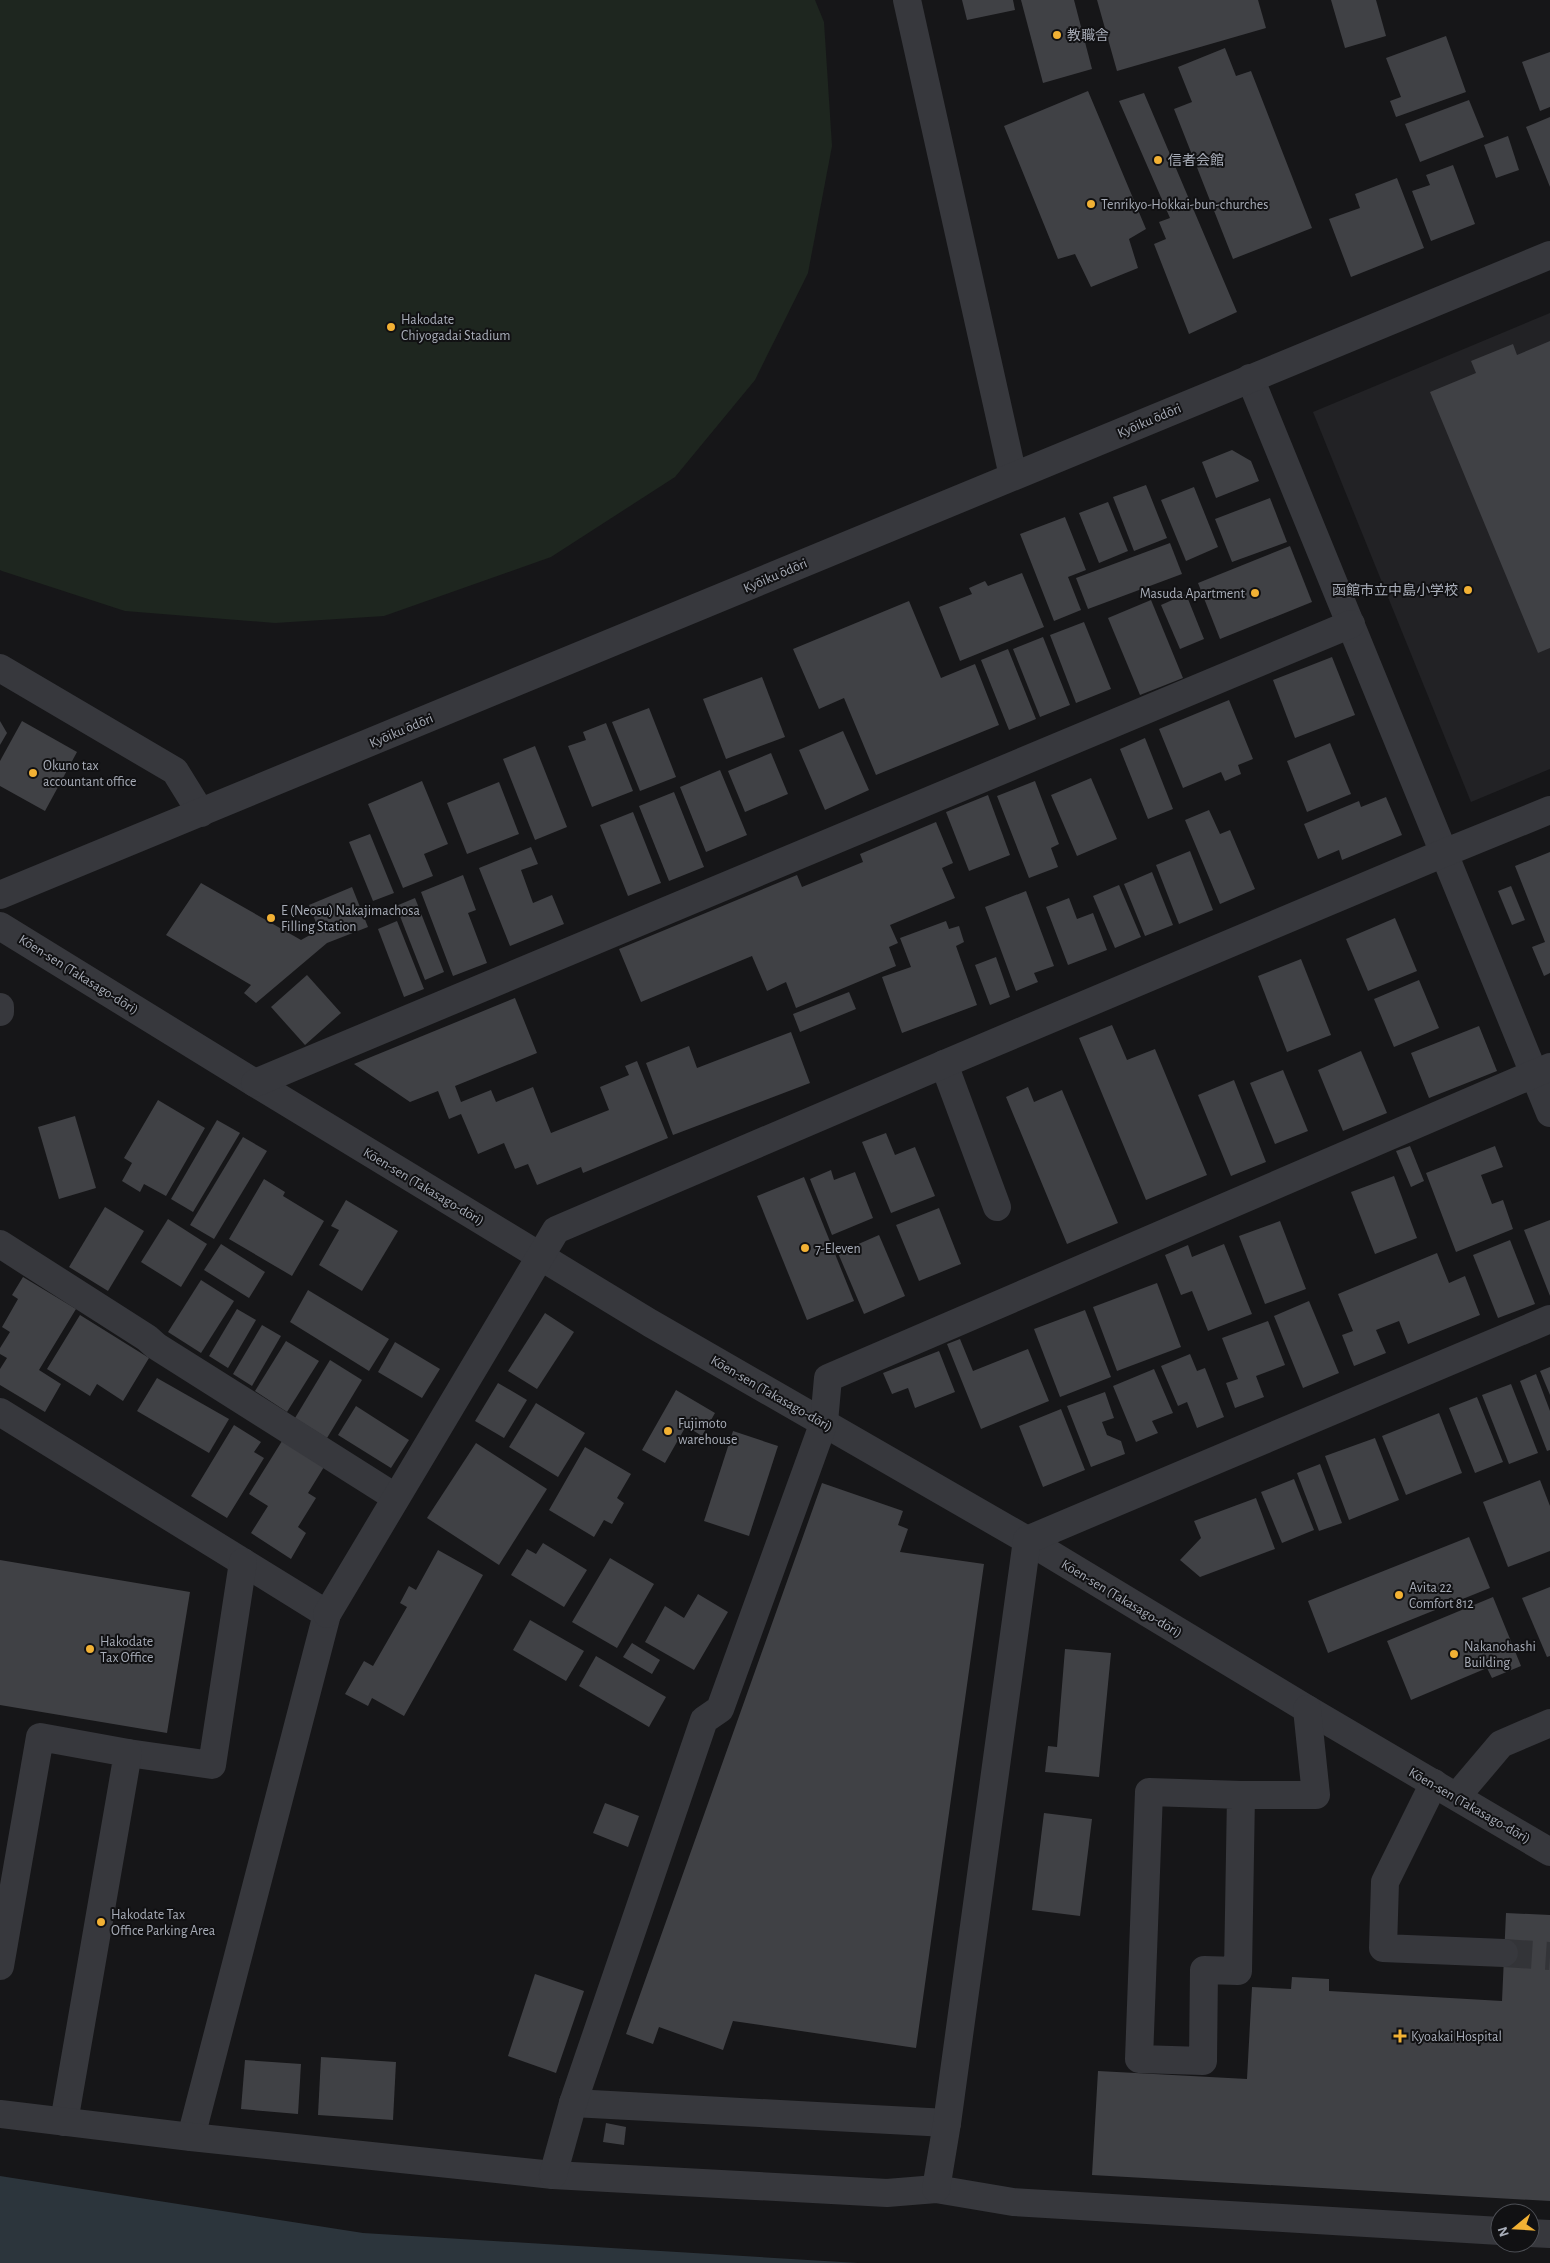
<svg xmlns="http://www.w3.org/2000/svg" width="1550" height="2263" font-family="'Alegreya Sans','Noto Sans JP',sans-serif">
<style>
.built{fill:#222225}
.green{fill:#1e261f}
.water{fill:#2c353c}
.building{fill:#404145}
.lines{fill:none;stroke-linecap:round;stroke-linejoin:round}
.minor-tunnel{stroke:#333438;stroke-width:28;stroke-dasharray:28 14;stroke-linecap:butt}
.minor{stroke:#37383d;stroke-width:28}
.poi-dot{fill:#f2b134;stroke:#111113;stroke-width:2}
.labels{text-anchor:middle;stroke-width:4;stroke-linejoin:round;paint-order:stroke}
.poi-label{font-size:14px;fill:#a8adb8;stroke:#111113;text-anchor:start}
.street-label{font-size:14px;fill:#a8adb8;stroke:#111113}
</style>
<rect width="100%" height="100%" fill="#161618"/>
<!-- built -->
<polygon class="built" points="1550,313 1550,769 1471,802 1313,412"/>
<!-- green -->
<polygon class="green" points="0,0 815,0 824,22 832,146 808,273 755,380 675,477 551,557 384,616 275,623 125,611 2,571 0,570"/>
<!-- water -->
<polygon class="water" points="0,2176 363,2233 858,2263 0,2263"/>
<!-- building -->
<g class="building">
<polygon points="962,0 1013,0 1015,10 967,20"/>
<polygon points="1021,0 1074,0 1092,69 1043,83"/>
<polygon points="1097,0 1258,0 1266,28 1117,71"/>
<polygon points="1331,0 1376,0 1386,36 1345,48"/>
<polygon points="1446,36 1466,92 1396,117 1390,101 1401,97 1386,58"/>
<polygon points="1225,48 1236,76 1251,71 1312,228 1233,259 1174,109 1192,102 1178,67"/>
<polygon points="1550,52 1550,107 1540,111 1522,62"/>
<polygon points="1088,91 1146,229 1129,239 1138,268 1091,287 1075,254 1058,259 1004,126"/>
<polygon points="1144,93 1237,312 1189,334 1154,244 1166,239 1159,222 1170,218 1119,101"/>
<polygon points="1469,100 1484,137 1420,162 1405,124"/>
<polygon points="1550,117 1550,187 1526,127"/>
<polygon points="1508,136 1519,170 1496,178 1484,145"/>
<polygon points="1453,165 1475,224 1431,241 1412,191 1430,185 1426,175"/>
<polygon points="1397,178 1424,248 1351,277 1329,219 1360,208 1355,194"/>
<polygon points="1550,341 1550,648 1538,653 1430,392 1476,373 1471,361 1513,344 1517,355"/>
<polygon points="1232,450 1251,461 1259,481 1216,498 1202,462"/>
<polygon points="1146,485 1167,538 1134,551 1113,497"/>
<polygon points="1194,487 1218,547 1186,561 1161,500"/>
<polygon points="1270,498 1287,542 1232,562 1215,519"/>
<polygon points="1108,502 1128,551 1099,563 1079,513"/>
<polygon points="1065,517 1086,570 1068,577 1081,610 1054,621 1020,534"/>
<polygon points="1170,543 1182,574 1088,609 1076,578"/>
<polygon points="1290,546 1312,602 1220,639 1198,583"/>
<polygon points="1022,573 1044,627 960,661 939,607 972,594 969,588 985,581 988,586"/>
<polygon points="1186,594 1204,639 1180,649 1161,605"/>
<polygon points="1151,600 1183,678 1140,695 1108,618"/>
<polygon points="909,601 941,678 975,664 999,725 876,775 844,698 819,709 793,649"/>
<polygon points="1084,622 1111,689 1076,703 1050,635"/>
<polygon points="1043,637 1070,705 1040,717 1013,649"/>
<polygon points="1008,649 1036,719 1009,730 981,660"/>
<polygon points="1332,657 1355,715 1295,738 1273,680"/>
<polygon points="762,677 785,737 726,759 703,699"/>
<polygon points="1229,700 1253,759 1238,765 1241,774 1225,781 1221,772 1183,788 1159,729"/>
<polygon points="649,708 676,777 640,791 612,722"/>
<polygon points="0,721 7,733 0,745"/>
<polygon points="22,721 77,752 45,811 0,786 0,761"/>
<polygon points="606,723 633,791 592,807 568,746 586,740 583,732"/>
<polygon points="843,731 869,790 825,810 799,750"/>
<polygon points="1145,738 1173,809 1148,819 1120,749"/>
<polygon points="1330,743 1351,794 1307,812 1287,761"/>
<polygon points="535,746 567,827 535,840 503,759"/>
<polygon points="771,753 788,794 745,812 728,771"/>
<polygon points="720,770 747,835 706,852 680,787"/>
<polygon points="1091,778 1117,839 1077,856 1051,795"/>
<polygon points="422,781 448,844 424,854 433,876 403,888 368,804"/>
<polygon points="1035,781 1059,844 1051,848 1058,867 1029,878 997,796"/>
<polygon points="499,782 519,834 467,854 447,803"/>
<polygon points="674,792 704,867 669,881 639,806"/>
<polygon points="988,795 1010,855 969,871 946,812"/>
<polygon points="1386,797 1402,835 1342,860 1339,850 1318,859 1304,824 1359,801 1361,807"/>
<polygon points="1209,810 1220,834 1230,830 1255,889 1220,904 1185,820"/>
<polygon points="633,812 661,883 628,896 600,825"/>
<polygon points="936,822 953,863 942,868 955,898 890,925 898,943 889,947 896,966 796,1008 786,982 767,991 752,956 641,1002 619,949 797,875 802,887 863,862 860,854"/>
<polygon points="370,834 394,893 373,901 349,842"/>
<polygon points="531,847 538,864 521,870 533,903 552,895 564,924 510,946 479,868"/>
<polygon points="1190,851 1213,910 1179,924 1156,865"/>
<polygon points="1550,852 1550,973 1544,976 1532,947 1545,942 1515,866"/>
<polygon points="1152,872 1173,925 1145,936 1124,884"/>
<polygon points="463,875 476,910 468,913 487,963 453,976 421,892"/>
<polygon points="201,883 301,940 319,930 309,905 352,887 368,927 327,943 256,1003 244,993 251,985 166,935"/>
<polygon points="1119,885 1141,937 1115,948 1093,896"/>
<polygon points="1511,886 1525,920 1512,925 1498,891"/>
<polygon points="1026,891 1054,966 1034,973 1038,982 1016,991 985,907"/>
<polygon points="415,898 444,972 425,980 396,906"/>
<polygon points="1069,898 1077,919 1093,913 1107,950 1068,965 1046,907"/>
<polygon points="1395,918 1417,971 1368,991 1346,939"/>
<polygon points="397,921 424,989 404,997 378,929"/>
<polygon points="946,921 949,929 959,926 964,942 956,946 977,1005 902,1033 882,977 911,967 900,938"/>
<polygon points="996,957 1010,997 990,1005 975,965"/>
<polygon points="1301,959 1331,1035 1287,1052 1258,976"/>
<polygon points="307,975 341,1013 305,1045 271,1007"/>
<polygon points="1419,980 1439,1028 1394,1047 1374,999"/>
<polygon points="849,992 856,1009 800,1032 793,1014"/>
<polygon points="515,998 537,1053 455,1086 461,1102 491,1090 496,1102 533,1087 551,1133 609,1110 600,1087 629,1075 625,1066 637,1061 668,1138 583,1173 581,1167 537,1185 528,1164 515,1169 504,1143 478,1154 461,1114 449,1119 438,1091 410,1102 354,1064"/>
<polygon points="1112,1025 1127,1060 1155,1049 1207,1175 1146,1200 1079,1038"/>
<polygon points="1479,1026 1497,1071 1429,1098 1411,1053"/>
<polygon points="791,1032 810,1083 673,1135 646,1063 689,1046 697,1068"/>
<polygon points="1361,1051 1387,1113 1343,1131 1318,1070"/>
<polygon points="1283,1070 1308,1131 1275,1144 1250,1083"/>
<polygon points="1234,1080 1266,1162 1231,1176 1198,1095"/>
<polygon points="1028,1087 1034,1102 1062,1090 1118,1223 1067,1244 1006,1097"/>
<polygon points="158,1100 205,1128 166,1196 144,1184 140,1192 122,1181 132,1163 124,1158"/>
<polygon points="75,1116 96,1188 59,1199 38,1127"/>
<polygon points="217,1120 240,1133 193,1212 171,1199"/>
<polygon points="886,1133 895,1155 915,1147 935,1196 891,1213 862,1142"/>
<polygon points="243,1137 267,1151 214,1239 190,1225"/>
<polygon points="1410,1146 1424,1181 1411,1187 1396,1151"/>
<polygon points="1495,1146 1503,1167 1481,1175 1492,1204 1503,1200 1513,1229 1456,1252 1426,1173"/>
<polygon points="831,1170 834,1180 855,1172 873,1218 832,1235 810,1179"/>
<polygon points="1394,1176 1417,1238 1375,1254 1351,1192"/>
<polygon points="804,1177 854,1301 807,1320 757,1196"/>
<polygon points="264,1179 285,1192 283,1196 324,1221 292,1276 229,1239"/>
<polygon points="346,1200 398,1231 362,1291 319,1265 339,1230 331,1226"/>
<polygon points="105,1207 144,1231 108,1291 69,1267"/>
<polygon points="939,1208 961,1264 919,1281 896,1225"/>
<polygon points="168,1219 207,1244 181,1287 141,1262"/>
<polygon points="1550,1220 1550,1296 1524,1230"/>
<polygon points="1280,1221 1306,1289 1265,1304 1239,1236"/>
<polygon points="879,1235 905,1296 864,1314 838,1253"/>
<polygon points="1510,1240 1535,1304 1498,1318 1473,1255"/>
<polygon points="221,1244 265,1272 249,1298 204,1270"/>
<polygon points="1224,1244 1252,1314 1208,1331 1192,1291 1181,1295 1165,1255 1188,1245 1192,1257"/>
<polygon points="1437,1253 1449,1283 1465,1276 1480,1315 1408,1344 1399,1321 1376,1330 1386,1353 1354,1366 1342,1335 1353,1331 1338,1294"/>
<polygon points="23,1277 76,1309 39,1370 61,1384 45,1412 0,1385 0,1369 7,1358 0,1354 0,1348 10,1332 2,1327 18,1299 12,1295"/>
<polygon points="201,1280 234,1301 201,1353 168,1332"/>
<polygon points="1157,1283 1181,1347 1117,1371 1093,1307"/>
<polygon points="308,1290 389,1339 369,1371 290,1322"/>
<polygon points="1309,1301 1339,1373 1303,1388 1274,1316"/>
<polygon points="237,1309 256,1320 228,1368 209,1356"/>
<polygon points="1085,1310 1111,1377 1060,1397 1034,1329"/>
<polygon points="545,1313 574,1332 537,1389 508,1371"/>
<polygon points="80,1315 149,1358 123,1401 97,1384 90,1396 47,1369"/>
<polygon points="1268,1321 1285,1365 1256,1376 1264,1397 1235,1408 1226,1383 1238,1379 1222,1338"/>
<polygon points="262,1325 281,1336 252,1386 233,1374"/>
<polygon points="960,1339 973,1371 1028,1349 1049,1401 981,1429 947,1344"/>
<polygon points="286,1341 319,1361 287,1412 255,1391"/>
<polygon points="395,1342 440,1369 422,1398 378,1372"/>
<polygon points="939,1351 955,1392 915,1408 908,1388 892,1394 883,1373"/>
<polygon points="1190,1354 1197,1371 1205,1368 1224,1417 1197,1428 1187,1402 1178,1406 1161,1366"/>
<polygon points="330,1360 362,1380 327,1438 295,1418"/>
<polygon points="1550,1367 1550,1395 1540,1371"/>
<polygon points="1154,1369 1173,1413 1152,1421 1158,1433 1136,1442 1113,1386"/>
<polygon points="1536,1374 1550,1411 1550,1450 1547,1451 1520,1381"/>
<polygon points="157,1378 229,1419 209,1453 137,1411"/>
<polygon points="498,1383 527,1400 504,1438 475,1421"/>
<polygon points="1511,1384 1538,1453 1509,1464 1482,1395"/>
<polygon points="676,1390 715,1413 702,1436 686,1426 665,1463 642,1450"/>
<polygon points="1105,1392 1114,1418 1102,1422 1107,1435 1121,1441 1125,1454 1091,1467 1067,1406"/>
<polygon points="1477,1397 1503,1462 1475,1473 1449,1408"/>
<polygon points="536,1403 585,1433 558,1477 509,1447"/>
<polygon points="356,1406 409,1440 391,1468 338,1435"/>
<polygon points="1061,1409 1085,1470 1043,1487 1019,1426"/>
<polygon points="1439,1413 1462,1473 1406,1495 1382,1436"/>
<polygon points="234,1425 261,1442 254,1452 264,1458 227,1518 191,1496"/>
<polygon points="733,1431 778,1446 749,1536 704,1521"/>
<polygon points="1375,1438 1399,1500 1349,1520 1325,1456"/>
<polygon points="282,1441 324,1467 308,1493 316,1498 298,1527 306,1533 291,1559 251,1533 268,1506 249,1494"/>
<polygon points="476,1443 547,1489 499,1565 427,1518"/>
<polygon points="585,1447 631,1474 617,1498 624,1503 612,1524 604,1520 594,1537 549,1510"/>
<polygon points="1320,1464 1342,1523 1319,1531 1297,1473"/>
<polygon points="1294,1479 1314,1530 1282,1543 1261,1492"/>
<polygon points="1540,1480 1550,1506 1550,1551 1508,1567 1483,1502"/>
<polygon points="822,1483 903,1511 898,1525 908,1529 900,1552 984,1564 916,2048 733,2021 723,2050 659,2027 653,2044 626,2034"/>
<polygon points="1256,1498 1275,1549 1200,1577 1180,1560 1201,1538 1194,1521"/>
<polygon points="1469,1537 1490,1588 1328,1653 1308,1601"/>
<polygon points="543,1543 587,1570 564,1607 511,1575 527,1549 536,1554"/>
<polygon points="438,1550 483,1575 404,1716 372,1698 368,1706 345,1694 364,1661 373,1666 407,1607 400,1603 409,1586 416,1590"/>
<polygon points="610,1558 654,1584 617,1648 572,1622"/>
<polygon points="0,1560 190,1592 167,1733 0,1705"/>
<polygon points="1550,1587 1550,1656 1547,1657 1522,1598"/>
<polygon points="698,1594 728,1612 694,1670 645,1642 665,1606 684,1618"/>
<polygon points="1493,1597 1521,1666 1492,1678 1487,1668 1411,1700 1387,1641"/>
<polygon points="530,1620 584,1651 566,1681 513,1650"/>
<polygon points="632,1643 660,1660 652,1674 623,1657"/>
<polygon points="1065,1649 1111,1653 1099,1777 1045,1772 1048,1746 1057,1747"/>
<polygon points="596,1656 666,1697 649,1727 579,1686"/>
<polygon points="605,1803 639,1816 628,1847 593,1833"/>
<polygon points="1044,1813 1092,1819 1080,1916 1032,1910"/>
<polygon points="1506,1913 1550,1915 1550,2201 1092,2175 1098,2071 1247,2079 1252,1987 1291,1989 1292,1977 1329,1979 1329,1991 1502,2001"/>
<polygon points="535,1974 584,1991 556,2073 508,2056"/>
<polygon points="321,2057 396,2062 393,2120 318,2115"/>
<polygon points="245,2060 301,2064 298,2114 241,2109"/>
<polygon points="606,2123 626,2127 624,2145 603,2142"/>
</g>
<g class="lines">
<!-- minor-tunnel -->
<polyline class="minor-tunnel" points="1504,1953 1550,1956"/>
<!-- minor -->
<g class="minor">
<polyline points="907,0 1013,476"/>
<polyline points="1250,378 1550,1113"/>
<polyline points="0,668 175,771 201,813"/>
<polyline points="0,895 1550,255"/>
<polyline points="0,926 255,1083 650,1323 1027,1540 1307,1709 1550,1852"/>
<polyline points="0,1007 0,1012"/>
<polyline points="944,1064 997,1207"/>
<polyline points="255,1083 1351,624"/>
<polyline points="0,1244 147,1338 156,1346 395,1497"/>
<polyline points="0,1412 327,1614 191,2137"/>
<polyline points="327,1614 556,1230 944,1064 1444,853 1550,810"/>
<polyline points="128,1753 212,1765 243,1562"/>
<polyline points="1434,1783 1385,1882 1383,1948 1504,1953"/>
<polyline points="1241,1795 1149,1792 1139,2059 1203,2061 1204,1970 1238,1971 1241,1795 1316,1795 1307,1709"/>
<polyline points="1457,1796 1501,1744 1550,1723"/>
<polyline points="0,1966 40,1737 128,1753 64,2122"/>
<polyline points="573,2103 947,2123"/>
<polyline points="0,2114 191,2137 553,2175 887,2193 936,2189 1013,2202 1500,2231"/>
<polyline points="553,2175 573,2103 704,1720 720,1709 824,1422 828,1378 1550,1067"/>
<polyline points="936,2189 947,2123 1027,1540 1550,1319"/>
<polyline points="1530,2233 1550,2234"/>
</g>
</g>
<!-- markers -->
<g class="poi-dot">
<circle cx="1057" cy="35" r="5"/>
<circle cx="1158" cy="160" r="5"/>
<circle cx="1091" cy="204" r="5"/>
<circle cx="391" cy="327" r="5"/>
<circle cx="1468" cy="590" r="5"/>
<circle cx="1255" cy="593" r="5"/>
<circle cx="33" cy="773" r="5"/>
<circle cx="271" cy="918" r="5"/>
<circle cx="805" cy="1248" r="5"/>
<circle cx="668" cy="1431" r="5"/>
<circle cx="1399" cy="1595" r="5"/>
<circle cx="90" cy="1649" r="5"/>
<circle cx="1454" cy="1654" r="5"/>
<circle cx="101" cy="1922" r="5"/>
<path d="M1397.5 2028.5h5v5h5v5h-5v5h-5v-5h-5v-5h5z"/>
</g>
<g class="labels">
<!-- poi labels -->
<g class="poi-label">
<text x="1067" y="40">教職舎</text>
<text x="1168" y="165">信者会館</text>
<text x="1101" y="209">Tenrikyo-Hokkai-bun-churches</text>
<text x="401" y="324">Hakodate<tspan x="401" dy="16">Chiyogadai Stadium</tspan></text>
<text x="1458" y="595" text-anchor="end">函館市立中島小学校</text>
<text x="1245" y="598" text-anchor="end">Masuda Apartment</text>
<text x="43" y="770">Okuno tax<tspan x="43" dy="16">accountant office</tspan></text>
<text x="281" y="915">E (Neosu) Nakajimachosa<tspan x="281" dy="16">Filling Station</tspan></text>
<text x="815" y="1253">7-Eleven</text>
<text x="678" y="1428">Fujimoto<tspan x="678" dy="16">warehouse</tspan></text>
<text x="1409" y="1592">Avita 22<tspan x="1409" dy="16">Comfort 812</tspan></text>
<text x="100" y="1646">Hakodate<tspan x="100" dy="16">Tax Office</tspan></text>
<text x="1464" y="1651">Nakanohashi<tspan x="1464" dy="16">Building</tspan></text>
<text x="111" y="1919">Hakodate Tax<tspan x="111" dy="16">Office Parking Area</tspan></text>
<text x="1411" y="2041">Kyoakai Hospital</text>
</g>
<!-- street labels -->
<g class="street-label">
<text transform="translate(1149 420) rotate(-23)" y="5">Kyōiku ōdōri</text>
<text transform="translate(775 575) rotate(-23)" y="5">Kyōiku ōdōri</text>
<text transform="translate(401 730) rotate(-23)" y="5">Kyōiku ōdōri</text>
<text transform="translate(79 974) rotate(32)" y="5">Kōen-sen (Takasago-dōri)</text>
<text transform="translate(424 1186) rotate(31)" y="5">Kōen-sen (Takasago-dōri)</text>
<text transform="translate(772 1393) rotate(30)" y="5">Kōen-sen (Takasago-dōri)</text>
<text transform="translate(1122 1598) rotate(31)" y="5">Kōen-sen (Takasago-dōri)</text>
<text transform="translate(1470 1805) rotate(30)" y="5">Kōen-sen (Takasago-dōri)</text>
</g>
</g>
<!-- north arrow -->
<g transform="translate(1515 2228) rotate(252)"><circle r="24" fill="#111113" stroke="#4d4f55"/>
<path d="M0-4L9 19L0 12L-9 19Z" fill="#f2b134"/>
<text y="-8" font-size="14" font-weight="bold" text-anchor="middle" fill="#a8adb8">N</text>
</g>
</svg>
